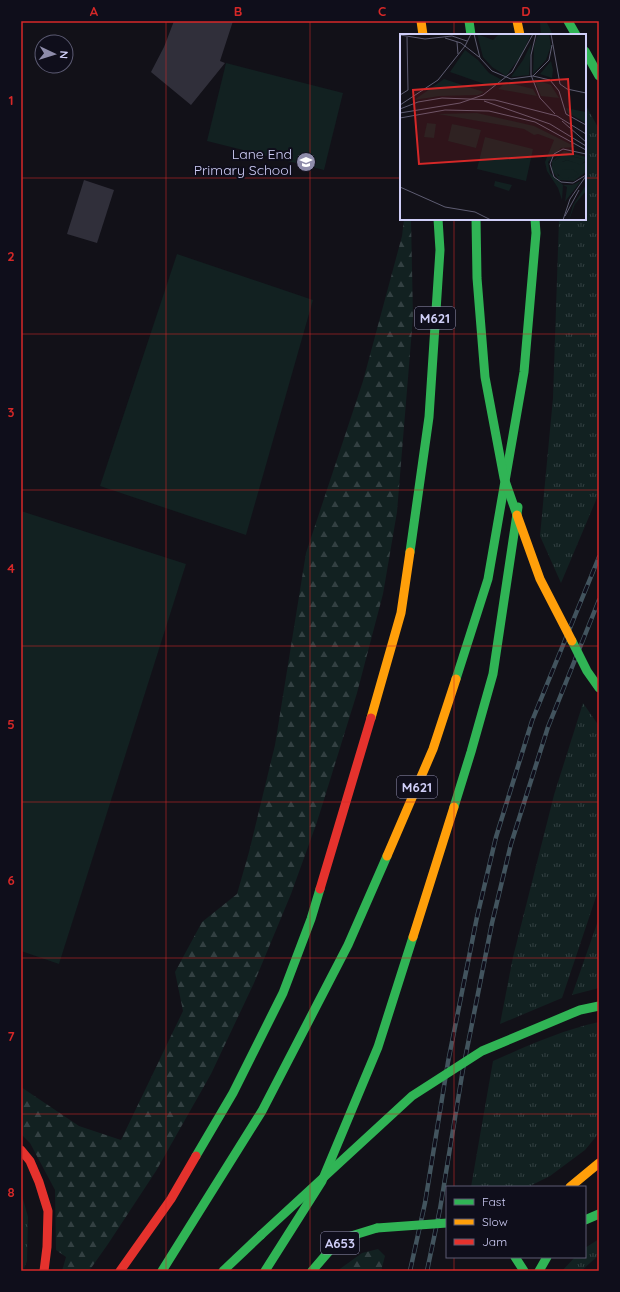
<svg xmlns="http://www.w3.org/2000/svg" width="620" height="1292" font-family="Quicksand,sans-serif">
<style>
.grass{fill:url(#grass-tufts)}
.forest{fill:url(#forest-firs)}
.pitch{fill:#122121}
.building{fill:#302f3a}
.lines{fill:none;stroke-linecap:round;stroke-linejoin:round}
.fast{stroke:#30b455;stroke-width:9}
.slow{stroke:#ff9f0a;stroke-width:9}
.jam{stroke:#e5322d;stroke-width:9}
.rail-casing{stroke:#42545e;stroke-width:4.5}
.rail{stroke:#0f0e1b;stroke-width:3;stroke-dasharray:9;stroke-linecap:butt}
.fast-bridge{stroke:#30b455;stroke-width:9}
.slow-bridge{stroke:#ff9f0a;stroke-width:9}
.grid{fill:none;stroke:#d62828;stroke-width:1;stroke-opacity:0.55}
.labels{text-anchor:middle;stroke-width:4;stroke-linejoin:round;paint-order:stroke}
.shield{fill:#0f0e1b;stroke:#9695b6;stroke-width:1}
.shield-label{font-size:13px;font-weight:bold;fill:#d0cff8}
.poi-label{font-size:14px;fill:#d0cff8;stroke:#0f0e1b;text-anchor:end}
.inset-road{fill:none;stroke:#5e5d72;stroke-width:1}
.view{fill:#d62828;fill-opacity:0.15;stroke:#d62828;stroke-width:2}
.inset-edge{fill:none;stroke:#d0cff8;stroke-width:2}
.neatline{fill:none;stroke:#d62828;stroke-width:1.5}
.grid-label{font-size:13px;text-anchor:middle;font-weight:bold;fill:#d62828}
</style>
<defs>
<pattern id="grass-tufts" width="24" height="20" patternUnits="userSpaceOnUse"><rect width="24" height="20" fill="#122121"/><path d="M3 7l-1-3M5 7V3M7 7l1-3M15 17l-1-3M17 17v-4M19 17l1-3" fill="none" stroke="#334042"/></pattern>
<pattern id="forest-firs" width="22" height="20" patternUnits="userSpaceOnUse"><rect width="22" height="20" fill="#122121"/><path d="M5 1l3.5 6h-7zM16 11l3.5 6h-7z" fill="#334042"/></pattern>
</defs>
<rect width="100%" height="100%" fill="#121118"/>
<!-- grass -->
<g class="grass">
<polygon points="540,21 546,21 553,35 541,35"/>
<polygon points="585,104 599,129 599,493 561,583 540,536 553,398 559,219 585,219"/>
<polygon points="583,703 599,726 599,888 562,998 500,1024 513,957 554,795"/>
<polygon points="599,918 599,988 572,995"/>
<path d="M 599,1022 L 599,1133 L 585,1150 L 550,1176 L 528,1187 L 471,1187 L 493,1061 C 527,1046 562,1030 599,1022 Z"/>
<polygon points="21,1192 28,1217 27,1261 23,1271 21,1271"/>
<polygon points="599,1239 599,1255 581,1271 562,1271 575,1257 585,1257 585,1248"/>
</g>
<!-- forest -->
<g class="forest">
<polygon points="404,219 411,219 413,317 397,512 383,594 357,693 317,822 291,894 254,983 211,1074 156,1171 108,1244 89,1271 62,1271 66,1257 56,1250 55,1190 30,1143 21,1134 21,1087 79,1126 121,1140 183,1011 175,972 202,922 237,894 249,852 275,745 306,553 363,381 402,236"/>
<polygon points="378,1249 385,1256 381,1271 337,1271 362,1253"/>
</g>
<!-- pitch -->
<g class="pitch">
<polygon points="226,63 343,93 324,170 207,141"/>
<polygon points="177,254 313,300 246,535 100,486"/>
<polygon points="21,511 186,564 59,964 21,951"/>
</g>
<!-- building -->
<g class="building">
<polygon points="174,21 233,21 220,61 225,63 191,105 151,72 164,47"/>
<polygon points="84,180 114,190 97,243 67,234"/>
</g>
<g class="lines">
<!-- fast -->
<g class="fast">
<polyline points="469,21 471,35"/>
<polyline points="568,21 576,35"/>
<polyline points="585,51 599,76"/>
<polyline points="410,552 429,417 440,250 438,219"/>
<polyline points="456,679 488,579 524,372 536,233 535,219"/>
<polyline points="454,807 471,752 493,674 518,507"/>
<polyline points="196,1156 233,1093 283,993 311,919 320,889"/>
<polyline points="585,1220 599,1214"/>
<polyline points="515,1257 524,1271"/>
<polyline points="162,1271 262,1111 348,945 387,856"/>
<polyline points="223,1271 261,1235"/>
<polyline points="265,1271 322,1181 378,1047 413,937"/>
<polyline points="312,1271 330,1250 351,1236 377,1228"/>
<polyline points="539,1271 547,1257"/>
</g>
<!-- slow -->
<g class="slow">
<polyline points="421,21 423,35"/>
<polyline points="517,21 520,35"/>
<polyline points="371,718 401,613 410,552"/>
<polyline points="387,856 433,749 456,679"/>
<polyline points="413,937 454,807"/>
<polyline points="570,1187 599,1163"/>
</g>
<!-- jam -->
<g class="jam">
<polyline points="320,889 371,718"/>
<polyline points="21,1150 30,1161 39,1182 48,1211 47,1247 44,1271"/>
<polyline points="120,1271 171,1199 196,1156"/>
</g>
<!-- rail casing -->
<g class="rail-casing">
<g id="rail">
<polyline points="410,1271 425,1203 448,1062 477,917 496,837 532,721 599,557"/>
<polyline points="427,1271 440,1209 463,1069 492,923 511,844 548,727 599,600"/>
</g>
</g>
<!-- rail -->
<use href="#rail" class="rail"/>
<!-- fast-bridge -->
<g class="fast-bridge">
<polyline points="476,219 477,278 485,377 504,478 517,515"/>
<polyline points="572,641 587,671 599,688"/>
<polyline points="377,1228 447,1223"/>
<polyline points="261,1235 412,1096 482,1051 580,1010 599,1006"/>
</g>
<!-- slow-bridge -->
<polyline class="slow-bridge" points="517,515 540,579 572,641"/>
</g>
<!-- grid -->
<path class="grid" d="M 166,21 L 166,1271M 310,21 L 310,1271M 454,21 L 454,35M 21,178 L 401,178M 585,178 L 599,178M 454,219 L 454,1187M 21,334 L 599,334M 21,490 L 599,490M 21,646 L 599,646M 21,802 L 599,802M 21,958 L 599,958M 21,1114 L 599,1114M 454,1257 L 454,1271"/>
<!-- icons -->
<defs>
<g id="school-disc" transform="scale(1)"><circle r="9.5" fill="#8e8caa" stroke="#0f0e1b"/><path d="M0-5L7-2L0 1L-7-2ZM-4 1L0 2.5L4 1V4Q0 6-4 4Z" fill="#fff"/></g>
</defs>
<g fill-rule="evenodd">
<use href="#school-disc" x="306" y="162"/>
</g>
<g class="labels">
<!-- shield labels -->
<g class="shield">
<rect x="415" y="307" width="40" height="22" rx="3"/>
<rect x="397" y="776" width="40" height="22" rx="3"/>
<rect x="321" y="1232" width="38" height="22" rx="3"/>
</g>
<g class="shield-label">
<text x="435" y="323">M621</text>
<text x="417" y="792">M621</text>
<text x="340" y="1248">A653</text>
</g>
<!-- poi labels -->
<g class="poi-label">
<text x="292" y="159">Lane End<tspan x="292" dy="16">Primary School</tspan></text>
</g>
</g>
<!-- overview -->
<g transform="translate(400 34)">
<rect width="186" height="186" fill="#121118"/>
<path d="M 77,0 L 93,6 L 99,0 L 131,0 L 121,22 L 106,42 L 92,33 L 83,23 ZM 138,0 L 149,0 L 151,12 L 146,26 L 133,40 L 134,12 ZM 131,10 L 129,41 L 111,43 L 123,26 ZM 65,16 L 78,26 L 89,39 L 102,46 L 93,53 L 50,38 ZM 151,27 L 153,36 L 152,44 L 140,40 ZM 44,45 L 84,58 L 78,61 L 40,62 L 14,66 ZM 134,45 L 151,51 L 159,64 L 141,62 ZM 106,48 L 133,55 L 137,62 L 98,55 ZM 164,117 L 186,123 L 186,126 L 163,120 L 155,127 L 158,142 L 169,137 L 162,136 L 162,128 L 167,126 L 181,130 L 186,128 L 186,138 L 174,147 L 159,146 L 152,137 L 152,127 ZM 95,147 L 112,151 L 109,157 L 94,152 ZM 181,147 L 167,165 L 165,168 L 167,153 L 163,151 L 172,151 ZM 186,151 L 186,157 L 175,170 L 169,186 L 173,171 Z" fill="#122121"/>
<path d="M 166,74 L 186,78 L 186,89 L 168,79 ZM 77,79 L 134,92 L 176,113 L 161,114 L 148,128 L 150,139 L 163,151 L 162,166 L 158,154 L 147,137 L 145,128 L 154,106 L 138,100 L 134,101 L 124,95 L 38,80 ZM 163,120 L 186,126 L 181,131 L 167,126 L 162,128 L 162,136 L 172,135 L 179,140 L 174,143 L 163,145 L 155,137 L 155,127 Z" fill="#122121"/>
<path d="M 27,89 L 36,90 L 34,104 L 24,103 ZM 52,90 L 81,96 L 76,114 L 48,107 ZM 85,103 L 133,115 L 126,147 L 77,135 Z" fill="#122121"/>
<path class="inset-road" d="M 74,0 L 80,24 L 92,37 L 111,45 L 133,42 L 150,46 L 159,57 L 166,80 L 186,91M 136,0 L 131,21 L 131,41 L 140,64 L 155,80M 151,0 L 160,50 L 167,55 L 186,59M 0,1 L 25,5 L 52,2 L 67,7M 45,4 L 61,9 L 79,23M 57,8 L 58,20M 65,12 L 71,0M 133,42 L 149,26 L 152,11M 0,61 L 8,56 L 7,3M 84,67 L 150,90 L 186,112M 0,71 L 38,46 L 65,12M 0,75 L 18,68 L 42,64 L 95,66 L 157,82 L 186,100M 0,79 L 60,69 L 83,61 L 112,38 L 133,0M 0,84 L 45,76 L 89,77 L 135,88 L 186,116M 162,87 L 186,108M 186,120 L 163,115 L 154,120 L 150,130 L 154,143 L 161,148 L 173,149 L 186,141M 0,153 L 45,173 L 75,178 L 91,186M 165,182 L 179,156M 163,186 L 170,165 L 186,142"/>
<path class="view" d="M 168,45 L 173,120 L 19,130 L 13,56 Z"/>
<rect width="186" height="186" class="inset-edge"/>
</g>
<!-- border -->
<rect width="620" height="1292" fill="none" stroke="#0f0e1b" stroke-width="44"/>
<!-- legend -->
<rect x="446" y="1186" width="140" height="72" fill="#0f0e1b" stroke="#5c5b73"/>
<rect x="454" y="1199" width="20" height="6" fill="#30b455" stroke="#5c5b73"/>
<text x="482" y="1206" font-size="12" fill="#d0cff8">Fast</text>
<rect x="454" y="1219" width="20" height="6" fill="#ff9f0a" stroke="#5c5b73"/>
<text x="482" y="1226" font-size="12" fill="#d0cff8">Slow</text>
<rect x="454" y="1239" width="20" height="6" fill="#e5322d" stroke="#5c5b73"/>
<text x="482" y="1246" font-size="12" fill="#d0cff8">Jam</text>
<!-- north arrow -->
<g transform="translate(54 54) rotate(94)"><circle r="19" fill="#0f0e1b" stroke="#5c5b73"/>
<path d="M0-3L7 15L0 10L-7 15Z" fill="#8e8caa"/>
<text y="-6" font-size="11" font-weight="bold" text-anchor="middle" fill="#d0cff8">N</text>
</g>
<rect x="22" y="22" width="576" height="1248" class="neatline"/>
<g class="grid-label">
<text x="94" y="16">A</text>
<text x="238" y="16">B</text>
<text x="382" y="16">C</text>
<text x="526" y="16">D</text>
<text x="11" y="105">1</text>
<text x="11" y="261">2</text>
<text x="11" y="417">3</text>
<text x="11" y="573">4</text>
<text x="11" y="729">5</text>
<text x="11" y="885">6</text>
<text x="11" y="1041">7</text>
<text x="11" y="1197">8</text>
</g>
</svg>
